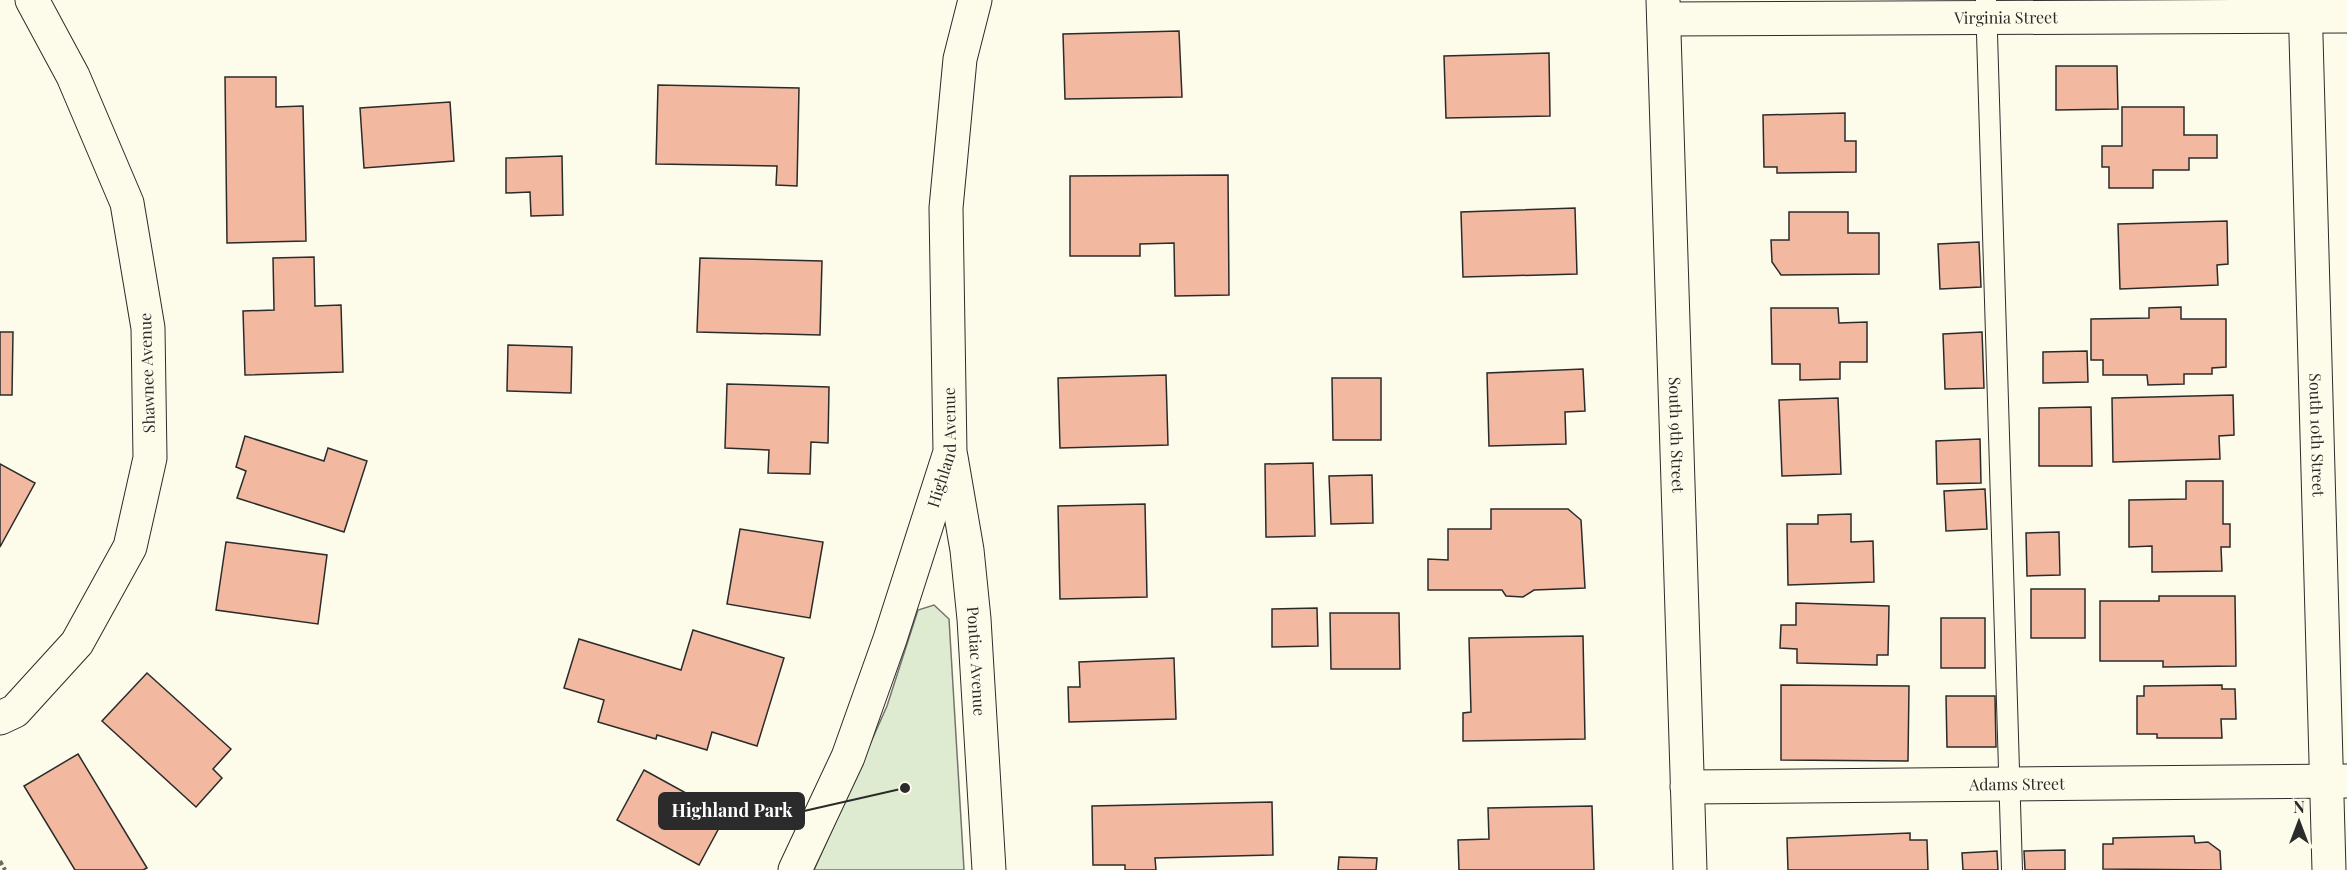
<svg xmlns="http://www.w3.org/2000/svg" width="2347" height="870" font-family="'Playfair Display',serif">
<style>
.green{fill:#deebd1;stroke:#74746e;stroke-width:1.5}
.building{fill:#f2b8a0;stroke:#2b2b2b;stroke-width:1.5}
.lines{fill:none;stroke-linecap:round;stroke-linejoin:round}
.service-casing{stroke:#2b2b2b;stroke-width:22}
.minor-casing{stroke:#2b2b2b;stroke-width:35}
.tertiary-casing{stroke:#2b2b2b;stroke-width:35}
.path{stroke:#6a6964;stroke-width:4;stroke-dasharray:4.5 3;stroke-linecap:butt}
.service{stroke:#fdfbea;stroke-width:20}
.minor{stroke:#fdfbea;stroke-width:33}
.tertiary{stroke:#fdfbea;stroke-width:33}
.labels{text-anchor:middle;stroke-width:4.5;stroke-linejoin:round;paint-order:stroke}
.street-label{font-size:16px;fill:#2b2b2b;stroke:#fdfbea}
.leader{fill:none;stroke:#2b2b2b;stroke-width:2}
.callout-dot{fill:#2b2b2b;stroke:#fdfbea;stroke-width:2}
.callout{fill:#2b2b2b;stroke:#2b2b2b;stroke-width:2}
.callout-label{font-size:18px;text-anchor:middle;font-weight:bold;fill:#fff}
</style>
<rect width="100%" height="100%" fill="#fdfbea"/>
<!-- green -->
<polygon class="green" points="934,605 949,619 964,870 814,870 887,706 918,610"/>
<!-- building -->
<g class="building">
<polygon points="1179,31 1182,97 1065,99 1063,34"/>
<polygon points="1549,53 1550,116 1446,118 1444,56"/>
<polygon points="2056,66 2117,66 2118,109 2056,110"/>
<polygon points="225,77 276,77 276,107 303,106 306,241 227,243"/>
<polygon points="658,85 799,88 797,186 776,185 777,166 656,164"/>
<polygon points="450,102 454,161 364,168 360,108"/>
<polygon points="2122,107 2184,107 2184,135 2217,135 2217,158 2189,158 2189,170 2153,170 2153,188 2109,188 2109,167 2102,167 2102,146 2122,146"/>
<polygon points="1845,113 1845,141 1856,141 1856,172 1777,173 1777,167 1764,167 1763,115"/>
<polygon points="562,156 563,215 531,216 530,192 506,193 506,158"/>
<polygon points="1228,175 1229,295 1175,296 1174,243 1140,244 1140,256 1070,256 1070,176"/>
<polygon points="1575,208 1577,274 1463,277 1461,212"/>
<polygon points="1789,212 1848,212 1848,233 1879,233 1879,274 1781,275 1772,262 1771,240 1789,240"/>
<polygon points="2227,221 2228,264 2217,265 2218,285 2120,289 2118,224"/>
<polygon points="1979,242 1981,287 1940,289 1938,244"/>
<polygon points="314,257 315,306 341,305 343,372 245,375 243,311 274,310 273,258"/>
<polygon points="700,258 822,261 820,335 697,332"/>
<polygon points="2181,307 2181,319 2226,319 2226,367 2212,368 2212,374 2184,374 2184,384 2148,385 2147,375 2103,375 2103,360 2091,360 2091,319 2149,318 2149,308"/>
<polygon points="1771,308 1838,308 1839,323 1867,322 1867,362 1840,362 1840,379 1800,380 1800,364 1772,364"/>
<polygon points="0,332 13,332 12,395 0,395"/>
<polygon points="1982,332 1984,388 1945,389 1943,334"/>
<polygon points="508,345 572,347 571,393 507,391"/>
<polygon points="2087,351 2088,382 2043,383 2043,352"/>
<polygon points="1583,369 1585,411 1565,412 1566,444 1489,446 1487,373"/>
<polygon points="1166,375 1168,445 1060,448 1058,378"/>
<polygon points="1332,378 1381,378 1381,440 1333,440"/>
<polygon points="727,384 829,387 828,443 811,442 810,474 768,473 769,450 725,448"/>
<polygon points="2233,395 2234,435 2219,436 2220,459 2113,462 2112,398"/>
<polygon points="1838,398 1841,474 1782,476 1779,400"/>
<polygon points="2091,407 2092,466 2039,466 2039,408"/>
<polygon points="245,436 324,461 328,448 367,461 344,532 237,498 246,471 236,467"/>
<polygon points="1980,439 1981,483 1937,484 1936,441"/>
<polygon points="1313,463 1315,536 1266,537 1265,464"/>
<polygon points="0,464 35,483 0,547"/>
<polygon points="1372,475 1373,523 1331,524 1329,476"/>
<polygon points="2186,481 2223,481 2223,524 2230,524 2230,547 2221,547 2222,571 2152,572 2152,546 2129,547 2129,500 2186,499"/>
<polygon points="1985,489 1987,529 1946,531 1944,491"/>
<polygon points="1145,504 1147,597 1060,599 1058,506"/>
<polygon points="1491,509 1568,509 1581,520 1585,588 1534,590 1523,597 1506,596 1502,590 1428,590 1428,559 1448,560 1448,529 1491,529"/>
<polygon points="1851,514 1851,542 1873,541 1874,582 1788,585 1787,524 1818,524 1818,515"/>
<polygon points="740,529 823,542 810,618 727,604"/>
<polygon points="2059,532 2060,575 2027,576 2026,533"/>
<polygon points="226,542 327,555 318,624 216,610"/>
<rect x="2031" y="589" width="54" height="49"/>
<polygon points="2159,596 2235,596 2236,666 2163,667 2163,661 2100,661 2100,601 2159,601"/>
<polygon points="1796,603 1889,606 1888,655 1877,655 1877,665 1797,663 1797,649 1780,648 1781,625 1796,625"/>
<polygon points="1317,608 1318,646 1272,647 1272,609"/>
<polygon points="1330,613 1399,613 1400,669 1331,669"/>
<rect x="1941" y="618" width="44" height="50"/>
<polygon points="693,630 784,658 757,746 712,732 707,750 657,735 656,739 598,722 604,700 564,688 579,639 681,670"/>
<polygon points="1583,636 1585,739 1463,741 1463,713 1471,712 1469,638"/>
<polygon points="1174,658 1176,719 1069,722 1068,687 1080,687 1079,662"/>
<polygon points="147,673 231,749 213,769 222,778 196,807 102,721"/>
<polygon points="1781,685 1909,686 1908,761 1781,760"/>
<polygon points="2222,685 2222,689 2235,689 2236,719 2221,719 2222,738 2157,738 2157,734 2137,734 2137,696 2144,696 2144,686"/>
<polygon points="1946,696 1995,696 1996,747 1947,747"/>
<polygon points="78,754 147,868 143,870 75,870 24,786"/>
<polygon points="644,770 726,815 699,865 617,820"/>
<polygon points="1272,802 1273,855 1155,858 1156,870 1125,870 1125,865 1093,865 1092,806"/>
<polygon points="1592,806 1594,870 1459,870 1458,840 1489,839 1488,808"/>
<polygon points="1910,833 1910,840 1927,840 1928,870 1788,870 1787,838"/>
<polygon points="2194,836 2195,843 2208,842 2220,851 2221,870 2103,869 2103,844 2113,844 2113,838"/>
<polygon points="2065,850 2065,870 2025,870 2024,851"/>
<polygon points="1997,851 1998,870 1963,870 1962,853"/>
<polygon points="1339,857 1377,858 1376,870 1338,870"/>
</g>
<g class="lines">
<!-- service casing -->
<g class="service-casing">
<polyline id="service" points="1986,0 2012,870"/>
</g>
<!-- minor casing -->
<g class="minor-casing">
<g id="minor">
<path id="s1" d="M 2305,0 L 2329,870"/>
<path id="s2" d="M 1664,19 L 2347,16"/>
<path id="s3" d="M 951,457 L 967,550 L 974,619 L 989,870"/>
<polyline points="0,718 15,711 77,643 130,547 150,458 148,328 127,203 73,76 32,0"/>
<path id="s4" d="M 1687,787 L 2347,781"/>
<path id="s5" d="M 795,870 L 848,757 L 890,639 L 950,452 L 946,208 L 960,59 L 975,0"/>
</g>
</g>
<!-- tertiary casing -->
<g class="tertiary-casing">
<g id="tertiary">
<path id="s6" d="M 1663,0 L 1690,870"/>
</g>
</g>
<!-- path -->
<polyline class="path" points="0,861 5,870"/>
<!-- service -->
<use href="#service" class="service"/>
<!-- minor -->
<use href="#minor" class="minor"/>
<!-- tertiary -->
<use href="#tertiary" class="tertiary"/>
</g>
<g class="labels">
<!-- street labels -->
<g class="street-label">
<text dy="6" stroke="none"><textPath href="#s2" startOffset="342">Virginia Street</textPath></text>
<text transform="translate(147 373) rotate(-92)" y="6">Shawnee Avenue</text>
<text dy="6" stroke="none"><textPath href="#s6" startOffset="435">South 9th Street</textPath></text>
<text dy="6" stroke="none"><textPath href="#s1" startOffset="435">South 10th Street</textPath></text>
<text dy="6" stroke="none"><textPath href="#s5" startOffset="450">Highland Avenue</textPath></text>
<text dy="6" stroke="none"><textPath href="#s3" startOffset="206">Pontiac Avenue</textPath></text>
<text dy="6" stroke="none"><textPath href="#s4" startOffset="330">Adams Street</textPath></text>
</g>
</g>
<!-- callouts -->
<path class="leader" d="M905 788L804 811"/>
<circle class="callout-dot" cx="905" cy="788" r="6"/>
<rect class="callout" x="659" y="793" width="145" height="36" rx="6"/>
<g class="callout-label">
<text x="732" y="817">Highland Park</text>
</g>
<!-- north arrow -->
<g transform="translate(2299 822)" stroke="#fdfbea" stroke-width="4.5" paint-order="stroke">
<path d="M0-4.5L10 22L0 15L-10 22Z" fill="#2b2b2b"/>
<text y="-9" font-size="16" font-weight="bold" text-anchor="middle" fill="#2b2b2b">N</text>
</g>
</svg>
